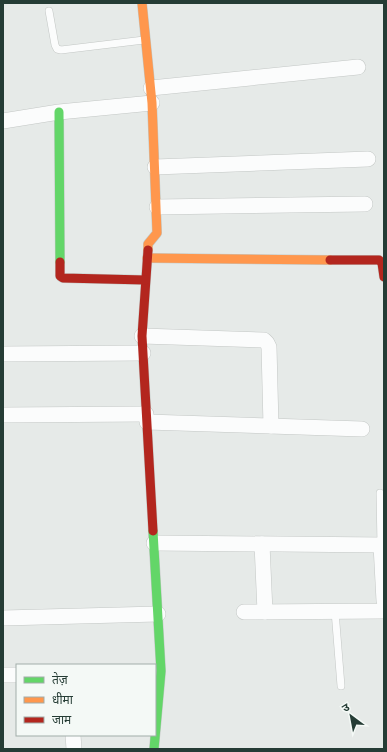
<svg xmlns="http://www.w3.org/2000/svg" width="387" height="752" font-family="'Sofia Sans Condensed','Noto Sans Devanagari',sans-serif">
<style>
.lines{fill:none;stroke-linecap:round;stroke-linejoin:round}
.lane-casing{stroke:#c3c7c5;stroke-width:8}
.street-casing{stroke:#c3c7c5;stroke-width:16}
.fast-casing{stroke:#c2c8c5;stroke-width:10}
.slow-casing{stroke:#c2c8c5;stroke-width:10}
.jam-casing{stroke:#c2c8c5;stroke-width:10}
.lane{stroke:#fbfcfc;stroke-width:7}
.street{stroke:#fbfcfc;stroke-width:15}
.fast{stroke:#63d668;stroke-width:9}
.slow{stroke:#ff974d;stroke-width:9}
.jam{stroke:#b3261e;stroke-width:9}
</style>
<rect width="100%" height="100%" fill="#e6eae8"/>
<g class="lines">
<!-- lane casing -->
<g class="lane-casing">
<g id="lane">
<polyline points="49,11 55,45 57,49 61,50 144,40"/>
<polyline points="380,493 381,545"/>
<polyline points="335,611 341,686"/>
</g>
</g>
<!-- street casing -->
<g class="street-casing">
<g id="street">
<polyline points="151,88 358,67"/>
<polyline points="3,121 59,112 152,103"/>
<polyline points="155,167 368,159"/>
<polyline points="157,207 365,204"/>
<polyline points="142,336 264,340 267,343 269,347 271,426"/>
<polyline points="3,354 143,353"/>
<polyline points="3,415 146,414"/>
<polyline points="147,422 362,429"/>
<polyline points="154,543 384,545"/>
<polyline points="262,544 265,612"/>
<polyline points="381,545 384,601"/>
<polyline points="244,612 383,611 384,610"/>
<polyline points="3,618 158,614"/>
<polyline points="3,675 17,675"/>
<polyline points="73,735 74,749"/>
</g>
</g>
<!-- fast casing -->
<g class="fast-casing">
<g id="fast">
<polyline points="59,112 60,262"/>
<polyline points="153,531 161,671 154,749"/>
</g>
</g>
<!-- slow casing -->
<g class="slow-casing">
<g id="slow">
<polyline points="142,3 152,103 157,233 148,244 148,250"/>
<polyline points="147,258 330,260"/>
</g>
</g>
<!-- jam casing -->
<g class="jam-casing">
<g id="jam">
<polyline points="148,250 142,336 153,531"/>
<polyline points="330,260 379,260 382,263 384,277"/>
<polyline points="60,262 60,276 63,278 145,280"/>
</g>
</g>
<!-- lane -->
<use href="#lane" class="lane"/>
<!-- street -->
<use href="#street" class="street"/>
<!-- fast -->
<use href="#fast" class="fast"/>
<!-- slow -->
<use href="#slow" class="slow"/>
<!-- jam -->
<use href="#jam" class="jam"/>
</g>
<!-- border -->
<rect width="387" height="752" fill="none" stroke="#253c35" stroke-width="8"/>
<!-- legend -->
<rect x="16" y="664" width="140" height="72" fill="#f4f9f6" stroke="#a1ada9"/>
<rect x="24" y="677" width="20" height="6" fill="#63d668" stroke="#a1ada9"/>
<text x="52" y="684" font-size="12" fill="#253c35">तेज़</text>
<rect x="24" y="697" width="20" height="6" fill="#ff974d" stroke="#a1ada9"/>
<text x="52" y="704" font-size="12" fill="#253c35">धीमा</text>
<rect x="24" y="717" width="20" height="6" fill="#b3261e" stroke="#a1ada9"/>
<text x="52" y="724" font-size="12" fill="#253c35">जाम</text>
<!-- north arrow -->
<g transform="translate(351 716) rotate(328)" stroke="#f4f9f6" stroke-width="3" paint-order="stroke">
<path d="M0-3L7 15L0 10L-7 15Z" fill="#253c35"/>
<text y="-6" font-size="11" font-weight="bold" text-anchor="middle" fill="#253c35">उ</text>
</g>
</svg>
